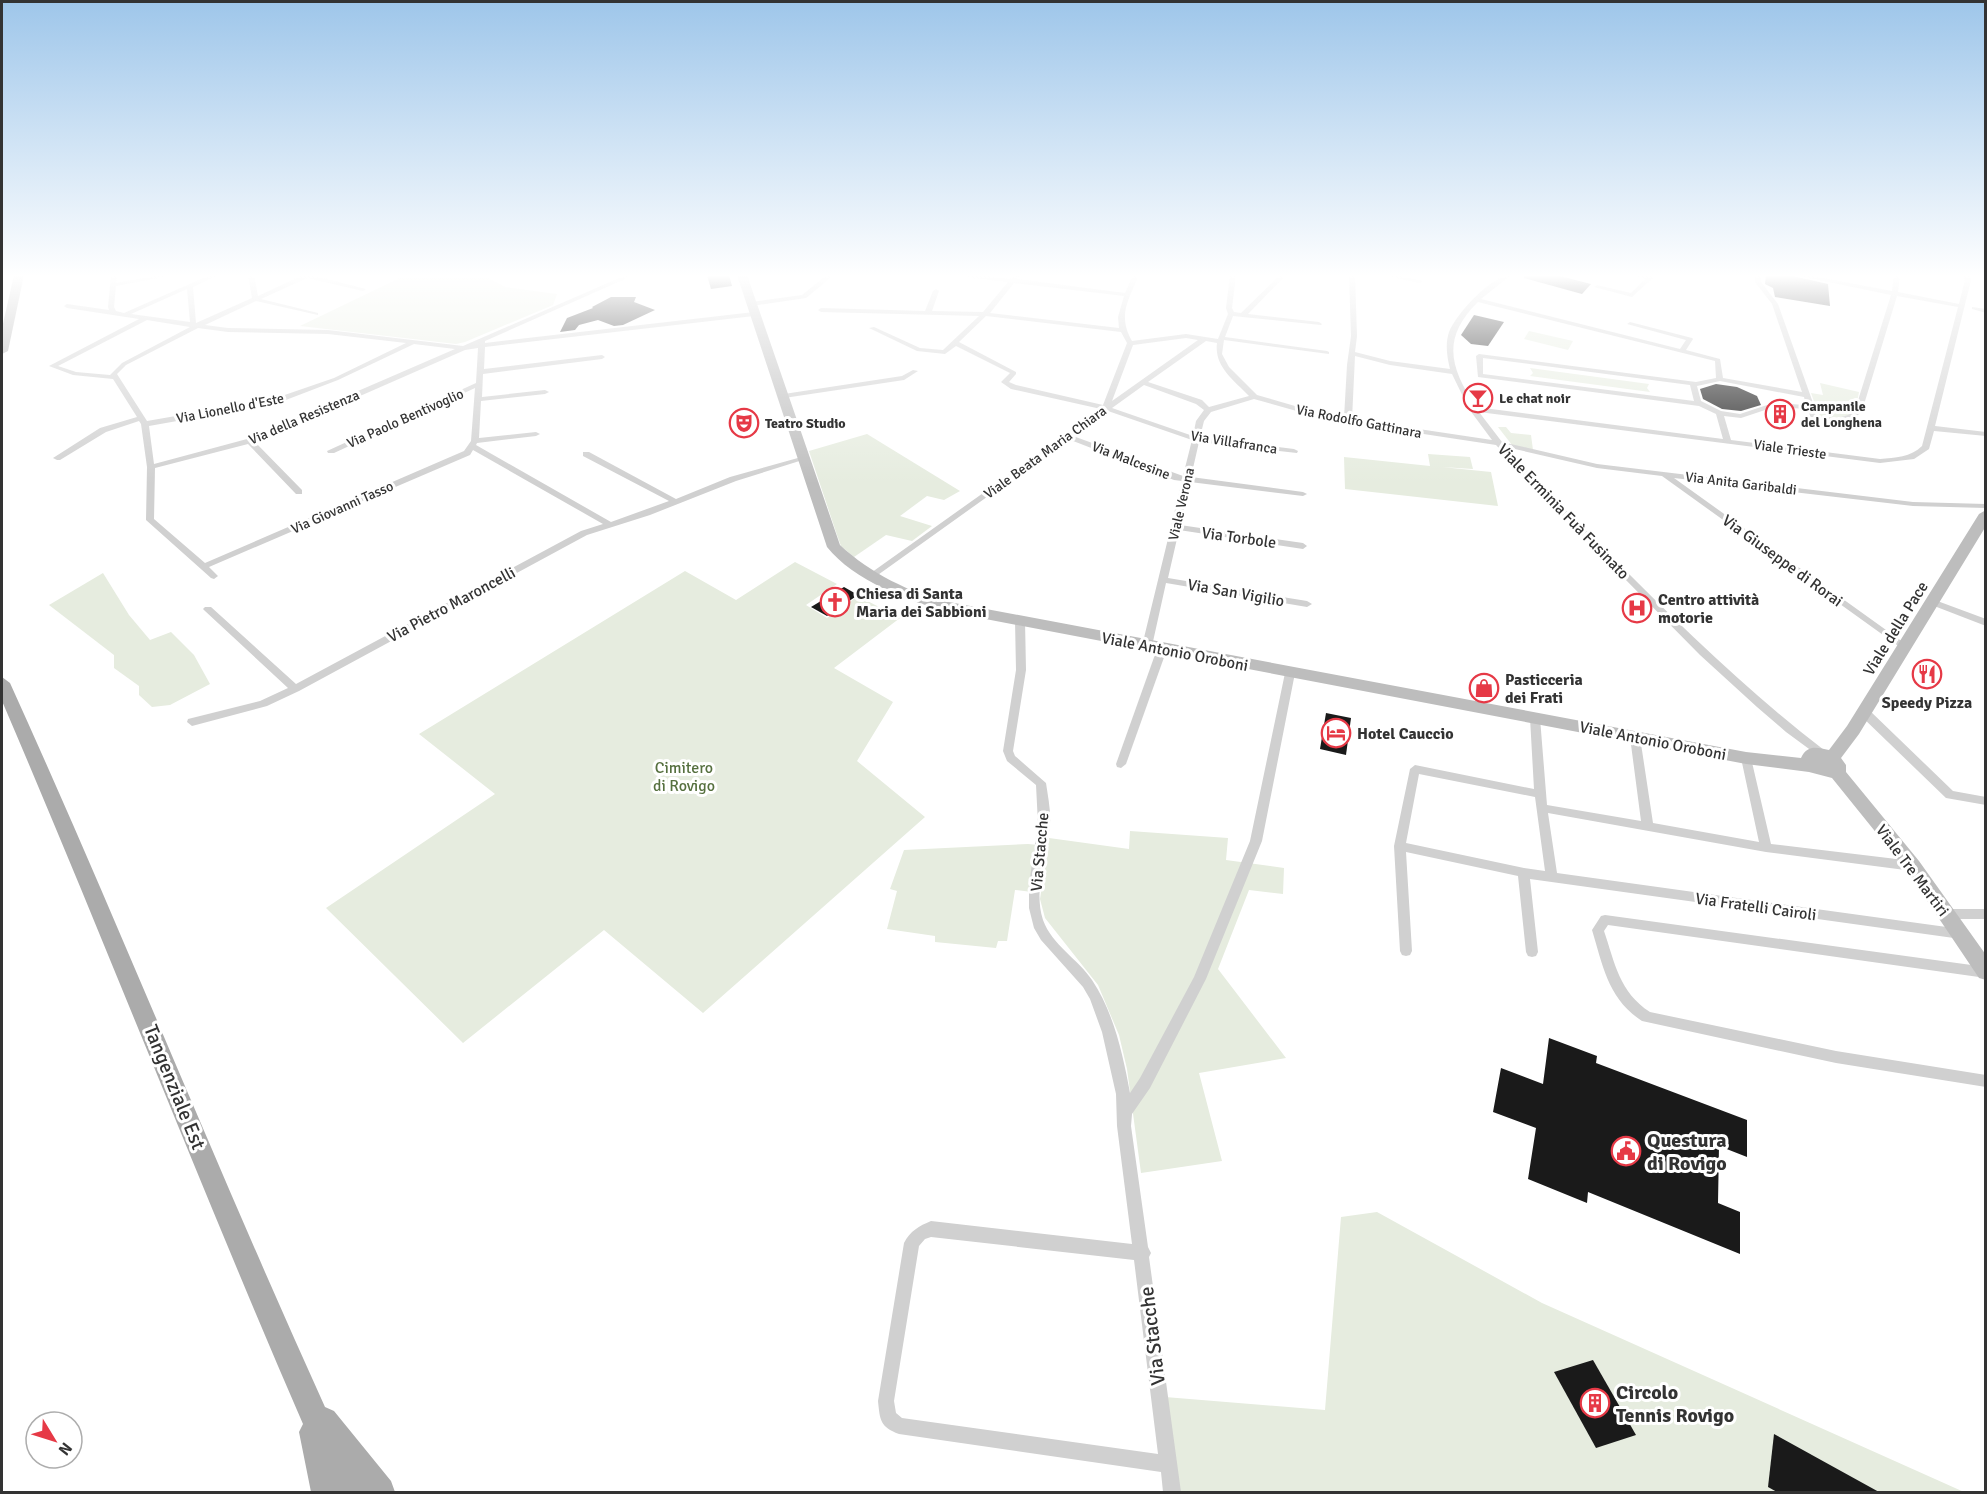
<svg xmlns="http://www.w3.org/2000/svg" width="1987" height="1494" font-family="Signika,sans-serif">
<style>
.green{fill:#e6ecdf}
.building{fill:#1a1a1a}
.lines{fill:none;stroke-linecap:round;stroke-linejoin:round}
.street{fill:#d0d0d0;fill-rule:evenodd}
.secondary{fill:#bdbdbd;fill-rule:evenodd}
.primary{fill:#ababab;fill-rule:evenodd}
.labels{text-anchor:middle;stroke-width:6;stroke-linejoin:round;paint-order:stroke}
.far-poi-label{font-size:14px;font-weight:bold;fill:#333;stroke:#fff;text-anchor:start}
.far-street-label{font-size:14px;fill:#333;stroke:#fff}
.street-label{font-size:16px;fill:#333;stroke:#fff}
.poi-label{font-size:16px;font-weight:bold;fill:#333;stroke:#fff;text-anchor:start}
.park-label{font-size:16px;fill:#56703f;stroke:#fff}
.near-street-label{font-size:20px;fill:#333;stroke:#fff}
.near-poi-label{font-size:20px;font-weight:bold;fill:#333;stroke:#fff;text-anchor:start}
</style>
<rect width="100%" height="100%" fill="#fff"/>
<!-- green -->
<g class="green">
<polygon points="406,275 483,275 505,287 557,294 553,305 465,342 456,344 300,326"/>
<polygon points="1529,331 1573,341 1568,350 1524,339"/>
<polygon points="1530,368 1649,384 1647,388 1650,392 1530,376 1533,373"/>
<path d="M 1820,383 L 1859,392 C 1855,418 1845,420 1820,418 L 1811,393 L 1823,395 Z"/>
<polygon points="1498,427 1506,427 1511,433 1531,435 1533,450 1512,445"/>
<polygon points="867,434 960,491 944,500 927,496 900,516 932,526 912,541 886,535 854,557 841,546 837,535 809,451"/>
<polygon points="1428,454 1470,457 1473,469 1442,467 1491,472 1498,506 1345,489 1344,457 1430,466"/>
<polygon points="795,562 837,584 806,605 827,618 858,596 900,618 834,668 893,702 857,761 925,817 703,1013 604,930 463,1043 326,908 495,794 419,734 685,571 736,600"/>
<polygon points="103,573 129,615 150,640 171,632 194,655 210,684 170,705 152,707 139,695 139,686 114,668 114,655 49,605"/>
<polygon points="1130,831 1228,838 1226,860 1284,868 1283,894 1249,890 1218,969 1286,1058 1199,1073 1222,1161 1141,1173 1127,1069 1119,1035 1098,985 1045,918 1040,899 1049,838 1129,849"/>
<polygon points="1028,844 1038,845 1032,892 1015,890 1007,941 998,941 996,948 935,942 935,936 887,929 897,891 890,889 904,850"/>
<polygon points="1377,1212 1542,1303 1964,1492 1179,1492 1165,1397 1325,1410 1341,1217"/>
</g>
<!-- building -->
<g class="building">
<polygon points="707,275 729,275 732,286 711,289"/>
<polygon points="1524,275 1556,275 1591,284 1582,294 1524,278"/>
<polygon points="1766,275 1788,275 1828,284 1830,306 1775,297 1773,288 1765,284"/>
<polygon points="611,297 636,297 634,302 655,310 623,325 614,326 598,320 579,325 575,330 560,332 567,318 593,308 592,307"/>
<polygon points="1474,315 1504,322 1488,346 1471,344 1461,335"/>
<polygon points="1716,384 1737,387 1757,396 1761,405 1741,411 1722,409 1703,399 1700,389"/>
<polygon points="844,587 858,595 827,616 811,607"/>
<polygon points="1326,713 1351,718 1346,755 1320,749"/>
<polygon points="1549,1038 1597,1056 1596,1063 1747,1120 1747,1157 1719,1146 1718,1203 1740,1212 1740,1254 1588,1192 1587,1203 1528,1179 1536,1128 1493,1112 1501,1068 1543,1084"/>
<polygon points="1593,1360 1636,1435 1596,1448 1554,1372"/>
<polygon points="1774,1434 1879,1492 1777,1492 1768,1487"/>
</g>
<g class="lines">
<!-- street -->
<g class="street">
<path d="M 111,275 L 117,275 L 116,283 L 160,275 L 173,275 L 116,286 L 114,307 L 116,311 L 124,313 L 210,275 L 218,275 L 193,287 L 196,323 L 252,298 L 248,275 L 254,275 L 258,296 L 303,275 L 311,275 L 366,289 L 363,291 L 307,278 L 261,299 L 318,313 L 318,315 L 256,301 L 205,325 L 228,328 L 328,330 L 463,346 L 626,275 L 634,275 L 485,341 L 485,343 L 754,312 L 757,314 L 754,316 L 485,347 L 484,369 L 602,355 L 605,357 L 602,359 L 483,374 L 482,397 L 545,390 L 549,392 L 545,394 L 481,401 L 479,438 L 536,432 L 540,434 L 536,436 L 477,443 L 476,445 L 611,522 L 669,501 L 583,456 L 583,452 L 589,452 L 676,499 L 730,477 L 805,456 L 809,458 L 736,481 L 650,515 L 587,535 L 299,691 L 267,706 L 192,726 L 187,722 L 188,719 L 260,701 L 288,688 L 205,611 L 203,609 L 205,607 L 211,607 L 296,684 L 581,531 L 603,524 L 473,450 L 470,455 L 209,567 L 218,576 L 214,579 L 211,578 L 146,520 L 147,467 L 141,424 L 139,421 L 106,432 L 60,460 L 57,460 L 53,458 L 100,428 L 137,417 L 113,379 L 73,375 L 49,366 L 139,319 L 67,308 L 64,306 L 67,304 L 109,310 L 108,307 ZM 187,289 L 190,322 L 131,314 ZM 147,320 L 190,327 L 122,363 L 110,375 L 76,372 L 58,366 ZM 198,328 L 228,332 L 328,334 L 406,343 L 334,378 L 273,399 L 147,421 L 117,374 L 126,365 ZM 414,344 L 455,349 L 247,439 L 154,464 L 149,426 L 278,403 L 338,380 ZM 478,348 L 476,383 L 327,451 L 328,453 L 334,453 L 475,388 L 471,441 L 464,451 L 205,563 L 154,519 L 155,468 L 248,444 L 296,494 L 302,494 L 302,490 L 255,442 L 465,350 Z"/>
<polygon points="827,275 834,275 806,298 751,306 748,304 751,302 802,295"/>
<path d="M 962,275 L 979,275 L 1011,279 L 1014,275 L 1020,275 L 1017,279 L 1125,293 L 1133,275 L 1139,275 C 1129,299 1117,315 1132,341 L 1186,334 L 1218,339 L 1228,314 L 1226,308 L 1230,275 L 1236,275 L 1232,308 L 1234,312 L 1241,313 L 1280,275 L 1286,275 L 1248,314 L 1319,322 L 1322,324 L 1321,325 L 1233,316 L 1225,337 L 1327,351 L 1329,352 L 1329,354 L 1224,340 L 1222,354 L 1229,367 L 1257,395 L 1326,415 L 1344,418 L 1347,365 L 1351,336 L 1349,275 L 1355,275 L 1357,336 L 1355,352 L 1390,361 L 1450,369 C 1447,357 1445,344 1449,332 C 1456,314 1492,275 1511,275 L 1481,299 L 1680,349 L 1686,340 L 1627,324 L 1630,322 L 1692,338 L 1693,339 L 1686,350 L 1720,359 L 1723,378 L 1802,392 L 1772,304 L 1755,282 L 1755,275 L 1761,275 L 1761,282 L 1778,304 L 1818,417 C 1832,418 1844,420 1855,410 L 1891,295 L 1795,275 L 1807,275 L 1892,291 L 1894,275 L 1900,275 L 1898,292 L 1959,304 L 1965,280 L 1962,275 L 1968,275 L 1971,280 L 1935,426 L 1986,432 L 1986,436 L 1934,431 L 1929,449 L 1914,459 L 1880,463 L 1479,412 L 1502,442 L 1597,464 L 1913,502 L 1986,504 L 1986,508 L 1913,506 L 1674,478 L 1907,645 L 1909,647 L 1907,649 L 1904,650 L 1662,476 L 1597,468 L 1506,447 C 1539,485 1576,520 1611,556 C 1679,624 1747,691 1824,750 L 1825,753 L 1820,757 L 1786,732 L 1757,707 L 1700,655 L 1543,496 L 1496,445 L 1325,419 L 1254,399 L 1211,412 L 1204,421 L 1200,437 L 1294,449 L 1298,451 L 1297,453 L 1199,442 L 1191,477 L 1303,492 L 1307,494 L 1303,496 L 1190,482 L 1180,525 L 1303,543 L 1307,546 L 1303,549 L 1179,530 L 1168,578 L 1307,601 L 1312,604 L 1307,607 L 1166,583 L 1152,646 L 1147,649 L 1142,646 L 1182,481 L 1174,480 L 1068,439 L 875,577 L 869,577 L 868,575 L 1101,409 L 1011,389 L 1001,382 L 1010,373 L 956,346 L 945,354 L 917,351 L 869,328 L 874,327 L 920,348 L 943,350 L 979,316 L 821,312 L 818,310 L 821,308 L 925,311 L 933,291 L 936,289 L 939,291 L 932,311 L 983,312 L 1008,282 L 965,277 ZM 1014,283 L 1124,296 L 1118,317 L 1119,328 L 990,313 ZM 1897,296 L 1958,307 L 1922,446 C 1911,457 1895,458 1880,459 L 1731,440 L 1724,416 L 1741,418 L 1774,407 L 1808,409 L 1811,419 C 1826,427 1851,424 1862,411 ZM 1478,302 L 1715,361 L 1716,378 L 1696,382 L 1479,354 L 1476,356 L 1478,377 L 1699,406 L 1716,414 L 1723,439 L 1476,407 C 1450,368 1441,338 1478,302 ZM 986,316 L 1121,332 L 1127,343 L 1103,405 L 1016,385 L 1009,382 L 1016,374 L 1016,372 L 959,342 ZM 1186,338 L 1198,340 L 1112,401 L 1133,345 ZM 1206,341 L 1217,343 C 1214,367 1234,380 1249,396 L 1209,407 L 1202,400 L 1148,382 ZM 1355,356 L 1390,365 L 1452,374 L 1469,409 L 1492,440 L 1352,419 ZM 1483,358 L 1690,385 L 1694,401 L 1483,374 ZM 1720,381 L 1804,397 L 1806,405 L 1773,403 L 1740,414 L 1721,411 L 1701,401 L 1697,386 ZM 1144,385 L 1196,404 L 1204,410 L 1196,421 L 1193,436 L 1112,408 ZM 1108,411 L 1192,440 L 1183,476 L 1073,436 Z"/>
<polygon points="1382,275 1395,275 1423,281 1420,283"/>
<polygon points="1628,275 1656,275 1632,297 1594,287 1597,285 1631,293 1645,279"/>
<polygon points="1972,307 1986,309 1986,313 1972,309"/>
<polygon points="913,370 918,371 904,380 784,398 780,396 784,394 902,376"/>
<polygon points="1932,599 1986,619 1986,626 1929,604 1927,602"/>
<path d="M 1020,618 L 1025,621 L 1026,670 L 1013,751 L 1015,756 L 1046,783 C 1048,797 1051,811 1050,824 C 1047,856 1033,889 1043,920 C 1052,945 1078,959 1092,980 C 1114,1013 1123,1055 1130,1093 L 1140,1078 L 1194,977 L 1250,841 L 1285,673 L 1290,670 L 1295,673 L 1262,841 L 1206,979 L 1150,1088 L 1132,1114 L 1131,1126 L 1148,1247 L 1151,1253 L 1149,1257 L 1181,1492 L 1163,1492 L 1161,1472 L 899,1434 C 880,1427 880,1420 878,1401 L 904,1243 C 910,1231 919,1226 931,1221 L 1132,1244 L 1117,1126 L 1116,1094 L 1102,1032 L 1090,999 L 1083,987 L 1041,940 L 1034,928 L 1029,908 L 1029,884 L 1038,824 L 1036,785 L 1007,761 L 1003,751 L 1016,670 L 1015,621 ZM 931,1237 L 1134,1260 L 1158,1454 L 902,1418 L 896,1413 L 894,1401 L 919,1246 L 925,1239 Z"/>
<polygon points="1162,646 1167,649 1126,764 1121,768 1117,767 1116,764 1157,649"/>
<polygon points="1864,708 1868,709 1953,791 1986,797 1986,805 1946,798 1860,715 1859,712 1860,709"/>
<path d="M 1535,714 L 1540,718 L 1547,805 L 1641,821 L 1630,737 L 1635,733 L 1640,737 L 1653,823 L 1759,842 L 1741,758 L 1746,754 L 1751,758 L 1771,844 L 1913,861 L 1917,863 L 1919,866 L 1917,869 L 1913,871 L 1766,852 L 1548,813 L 1557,873 L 1961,929 L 1965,930 L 1967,934 L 1965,938 L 1961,939 L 1530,879 L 1538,952 L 1536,956 L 1532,957 L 1528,956 L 1526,952 L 1518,876 L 1406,852 L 1412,951 L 1410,955 L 1406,956 L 1402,955 L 1400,951 L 1394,846 L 1410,769 L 1415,765 L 1534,789 L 1530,718 ZM 1419,774 L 1535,797 L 1545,871 L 1524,868 L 1406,843 Z"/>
<polygon points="1946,909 1986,909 1986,919 1946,919 1942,918 1940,914 1942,910"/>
<path d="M 1605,915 L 1986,967 L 1986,978 L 1608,925 L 1604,931 C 1615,963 1619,992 1650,1012 L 1836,1051 L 1986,1075 L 1986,1087 L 1836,1063 L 1642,1021 C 1608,999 1603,966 1592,930 L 1601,916 Z"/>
</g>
<!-- secondary -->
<path class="secondary" d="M 737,275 L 747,275 L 840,545 C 870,573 910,593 949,602 L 1746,752 L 1801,758 C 1807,745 1816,747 1829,750 L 1847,726 L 1979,514 L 1986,510 L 1986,526 L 1859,734 L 1841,758 L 1846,765 L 1846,772 L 1919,861 L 1986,955 L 1986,980 L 1979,978 L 1907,871 L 1832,778 L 1809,772 L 1746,764 L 949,612 C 910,602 853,580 827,547 Z"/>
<!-- primary -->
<g class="primary">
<polygon points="14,275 24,275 8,351 2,354 2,328"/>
<path d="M 2,677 L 10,683 C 119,923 216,1167 325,1407 L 334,1411 L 391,1481 L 395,1492 L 311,1492 L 299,1432 L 303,1424 C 199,1184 105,941 2,701 Z"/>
</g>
</g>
<!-- sky -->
<linearGradient id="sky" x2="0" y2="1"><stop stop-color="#9ec6ea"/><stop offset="0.57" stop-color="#fff"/><stop offset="1" stop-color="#fff" stop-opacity="0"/></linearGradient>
<rect width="1987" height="484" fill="url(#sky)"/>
<!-- icons -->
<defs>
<g id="bar-ring" transform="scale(1.5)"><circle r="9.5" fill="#fff" stroke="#e63946" stroke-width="1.5"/><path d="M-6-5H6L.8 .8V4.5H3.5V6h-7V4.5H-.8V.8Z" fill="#e63946"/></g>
<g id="building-ring" transform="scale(1.5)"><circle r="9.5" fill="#fff" stroke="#e63946" stroke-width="1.5"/><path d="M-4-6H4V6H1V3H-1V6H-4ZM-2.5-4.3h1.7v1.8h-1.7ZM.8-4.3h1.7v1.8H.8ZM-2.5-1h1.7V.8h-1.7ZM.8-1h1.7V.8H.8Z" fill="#e63946"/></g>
<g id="theatre-ring" transform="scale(1.5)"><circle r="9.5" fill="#fff" stroke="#e63946" stroke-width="1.5"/><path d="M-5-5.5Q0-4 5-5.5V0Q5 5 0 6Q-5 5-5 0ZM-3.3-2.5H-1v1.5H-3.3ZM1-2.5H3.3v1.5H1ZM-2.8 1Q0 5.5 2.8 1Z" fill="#e63946"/></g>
<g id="church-ring" transform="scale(1.5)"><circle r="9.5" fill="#fff" stroke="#e63946" stroke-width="1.5"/><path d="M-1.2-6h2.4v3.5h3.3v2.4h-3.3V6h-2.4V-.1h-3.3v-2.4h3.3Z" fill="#e63946"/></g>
<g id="hospital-ring" transform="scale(1.5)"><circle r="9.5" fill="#fff" stroke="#e63946" stroke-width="1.5"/><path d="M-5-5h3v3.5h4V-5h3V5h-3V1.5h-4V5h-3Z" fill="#e63946"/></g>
<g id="restaurant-ring" transform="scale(1.5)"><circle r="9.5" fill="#fff" stroke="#e63946" stroke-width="1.5"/><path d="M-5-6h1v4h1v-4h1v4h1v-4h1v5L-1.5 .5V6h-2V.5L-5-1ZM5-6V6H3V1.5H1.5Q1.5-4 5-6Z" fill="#e63946"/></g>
<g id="shop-ring" transform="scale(1.5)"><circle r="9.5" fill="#fff" stroke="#e63946" stroke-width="1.5"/><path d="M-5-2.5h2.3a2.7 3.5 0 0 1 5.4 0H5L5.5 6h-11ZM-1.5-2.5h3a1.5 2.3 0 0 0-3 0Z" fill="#e63946"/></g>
<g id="hotel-ring" transform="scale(1.5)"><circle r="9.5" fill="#fff" stroke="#e63946" stroke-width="1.5"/><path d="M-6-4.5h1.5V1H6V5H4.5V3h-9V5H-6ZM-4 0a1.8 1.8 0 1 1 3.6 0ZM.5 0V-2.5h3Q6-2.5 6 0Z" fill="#e63946"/></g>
<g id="civic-ring" transform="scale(1.5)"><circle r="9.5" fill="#fff" stroke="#e63946" stroke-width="1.5"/><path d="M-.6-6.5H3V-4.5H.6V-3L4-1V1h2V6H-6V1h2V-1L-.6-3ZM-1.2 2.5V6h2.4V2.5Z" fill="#e63946"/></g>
</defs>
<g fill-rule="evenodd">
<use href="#bar-ring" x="1478" y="398"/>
<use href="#building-ring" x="1780" y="414"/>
<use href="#theatre-ring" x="744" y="423"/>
<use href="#church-ring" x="835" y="602"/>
<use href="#hospital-ring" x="1637" y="608"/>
<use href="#restaurant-ring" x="1927" y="674"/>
<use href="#shop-ring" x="1484" y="688"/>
<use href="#hotel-ring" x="1336" y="733"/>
<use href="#civic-ring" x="1626" y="1151"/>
<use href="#building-ring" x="1595" y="1403"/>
</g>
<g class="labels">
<!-- far-poi labels -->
<g class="far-poi-label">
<text x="1499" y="403">Le chat noir</text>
<text x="1801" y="411">Campanile<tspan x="1801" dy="16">del Longhena</tspan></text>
<text x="765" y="428">Teatro Studio</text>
</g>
<!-- far-street labels -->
<g class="far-street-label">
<text transform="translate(230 408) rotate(-11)" y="5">Via Lionello d'Este</text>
<text transform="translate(304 417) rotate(-23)" y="5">Via della Resistenza</text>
<text transform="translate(405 418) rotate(-24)" y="5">Via Paolo Bentivoglio</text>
<text transform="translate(1359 421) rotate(11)" y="5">Via Rodolfo Gattinara</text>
<text transform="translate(1234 442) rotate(9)" y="5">Via Villafranca</text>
<text transform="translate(1790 449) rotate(8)" y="5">Viale Trieste</text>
<text transform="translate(1045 452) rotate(-36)" y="5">Viale Beata Maria Chiara</text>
<text transform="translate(1131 460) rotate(21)" y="5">Via Malcesine</text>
<text transform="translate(1741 483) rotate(7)" y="5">Via Anita Garibaldi</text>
<text transform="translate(1181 504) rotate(-77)" y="5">Viale Verona</text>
<text transform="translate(342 507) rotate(-24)" y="5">Via Giovanni Tasso</text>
</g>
<!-- street labels -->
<g class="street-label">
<text transform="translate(1564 511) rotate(46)" y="6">Viale Erminia Fuà Fusinato</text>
<text transform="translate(1239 537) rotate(8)" y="6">Via Torbole</text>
<text transform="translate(1783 560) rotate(36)" y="6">Via Giuseppe di Rorai</text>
<text transform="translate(1236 592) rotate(10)" y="6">Via San Vigilio</text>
<text transform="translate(451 604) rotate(-28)" y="6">Via Pietro Maroncelli</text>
<text transform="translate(1895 628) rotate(-58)" y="6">Viale della Pace</text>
<text transform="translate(1175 651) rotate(11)" y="6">Viale Antonio Oroboni</text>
<text transform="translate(1653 740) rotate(11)" y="6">Viale Antonio Oroboni</text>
<text transform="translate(1039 852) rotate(-85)" y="6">Via Stacche</text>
<text transform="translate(1913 870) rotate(53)" y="6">Viale Tre Martiri</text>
<text transform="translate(1756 906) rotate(8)" y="6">Via Fratelli Cairoli</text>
</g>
<!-- poi labels -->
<g class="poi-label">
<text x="856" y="599">Chiesa di Santa<tspan x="856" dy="18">Maria dei Sabbioni</tspan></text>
<text x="1658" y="605">Centro attività<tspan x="1658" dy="18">motorie</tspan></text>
<text x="1505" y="685">Pasticceria<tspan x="1505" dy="18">dei Frati</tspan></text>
<text x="1927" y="708" text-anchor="middle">Speedy Pizza</text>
<text x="1357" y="739">Hotel Cauccio</text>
</g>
<!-- park labels -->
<g class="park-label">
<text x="684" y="773">Cimitero<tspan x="684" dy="18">di Rovigo</tspan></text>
</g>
<!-- near-street labels -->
<g class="near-street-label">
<text transform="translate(175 1087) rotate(68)" y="7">Tangenziale Est</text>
<text transform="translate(1152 1336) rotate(-97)" y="7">Via Stacche</text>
</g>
<!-- near-poi labels -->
<g class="near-poi-label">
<text x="1647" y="1147">Questura<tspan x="1647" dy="23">di Rovigo</tspan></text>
<text x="1616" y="1399">Circolo<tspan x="1616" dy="23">Tennis Rovigo</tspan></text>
</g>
</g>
<!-- border -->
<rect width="1987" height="1494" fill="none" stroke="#333333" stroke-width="6"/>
<!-- north arrow -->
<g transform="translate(54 1440) rotate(128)"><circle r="28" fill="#ffffff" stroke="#adadad" stroke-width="1.5"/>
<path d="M0-4.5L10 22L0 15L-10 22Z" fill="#e63946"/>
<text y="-9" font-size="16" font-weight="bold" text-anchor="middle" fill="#333333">N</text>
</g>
</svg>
